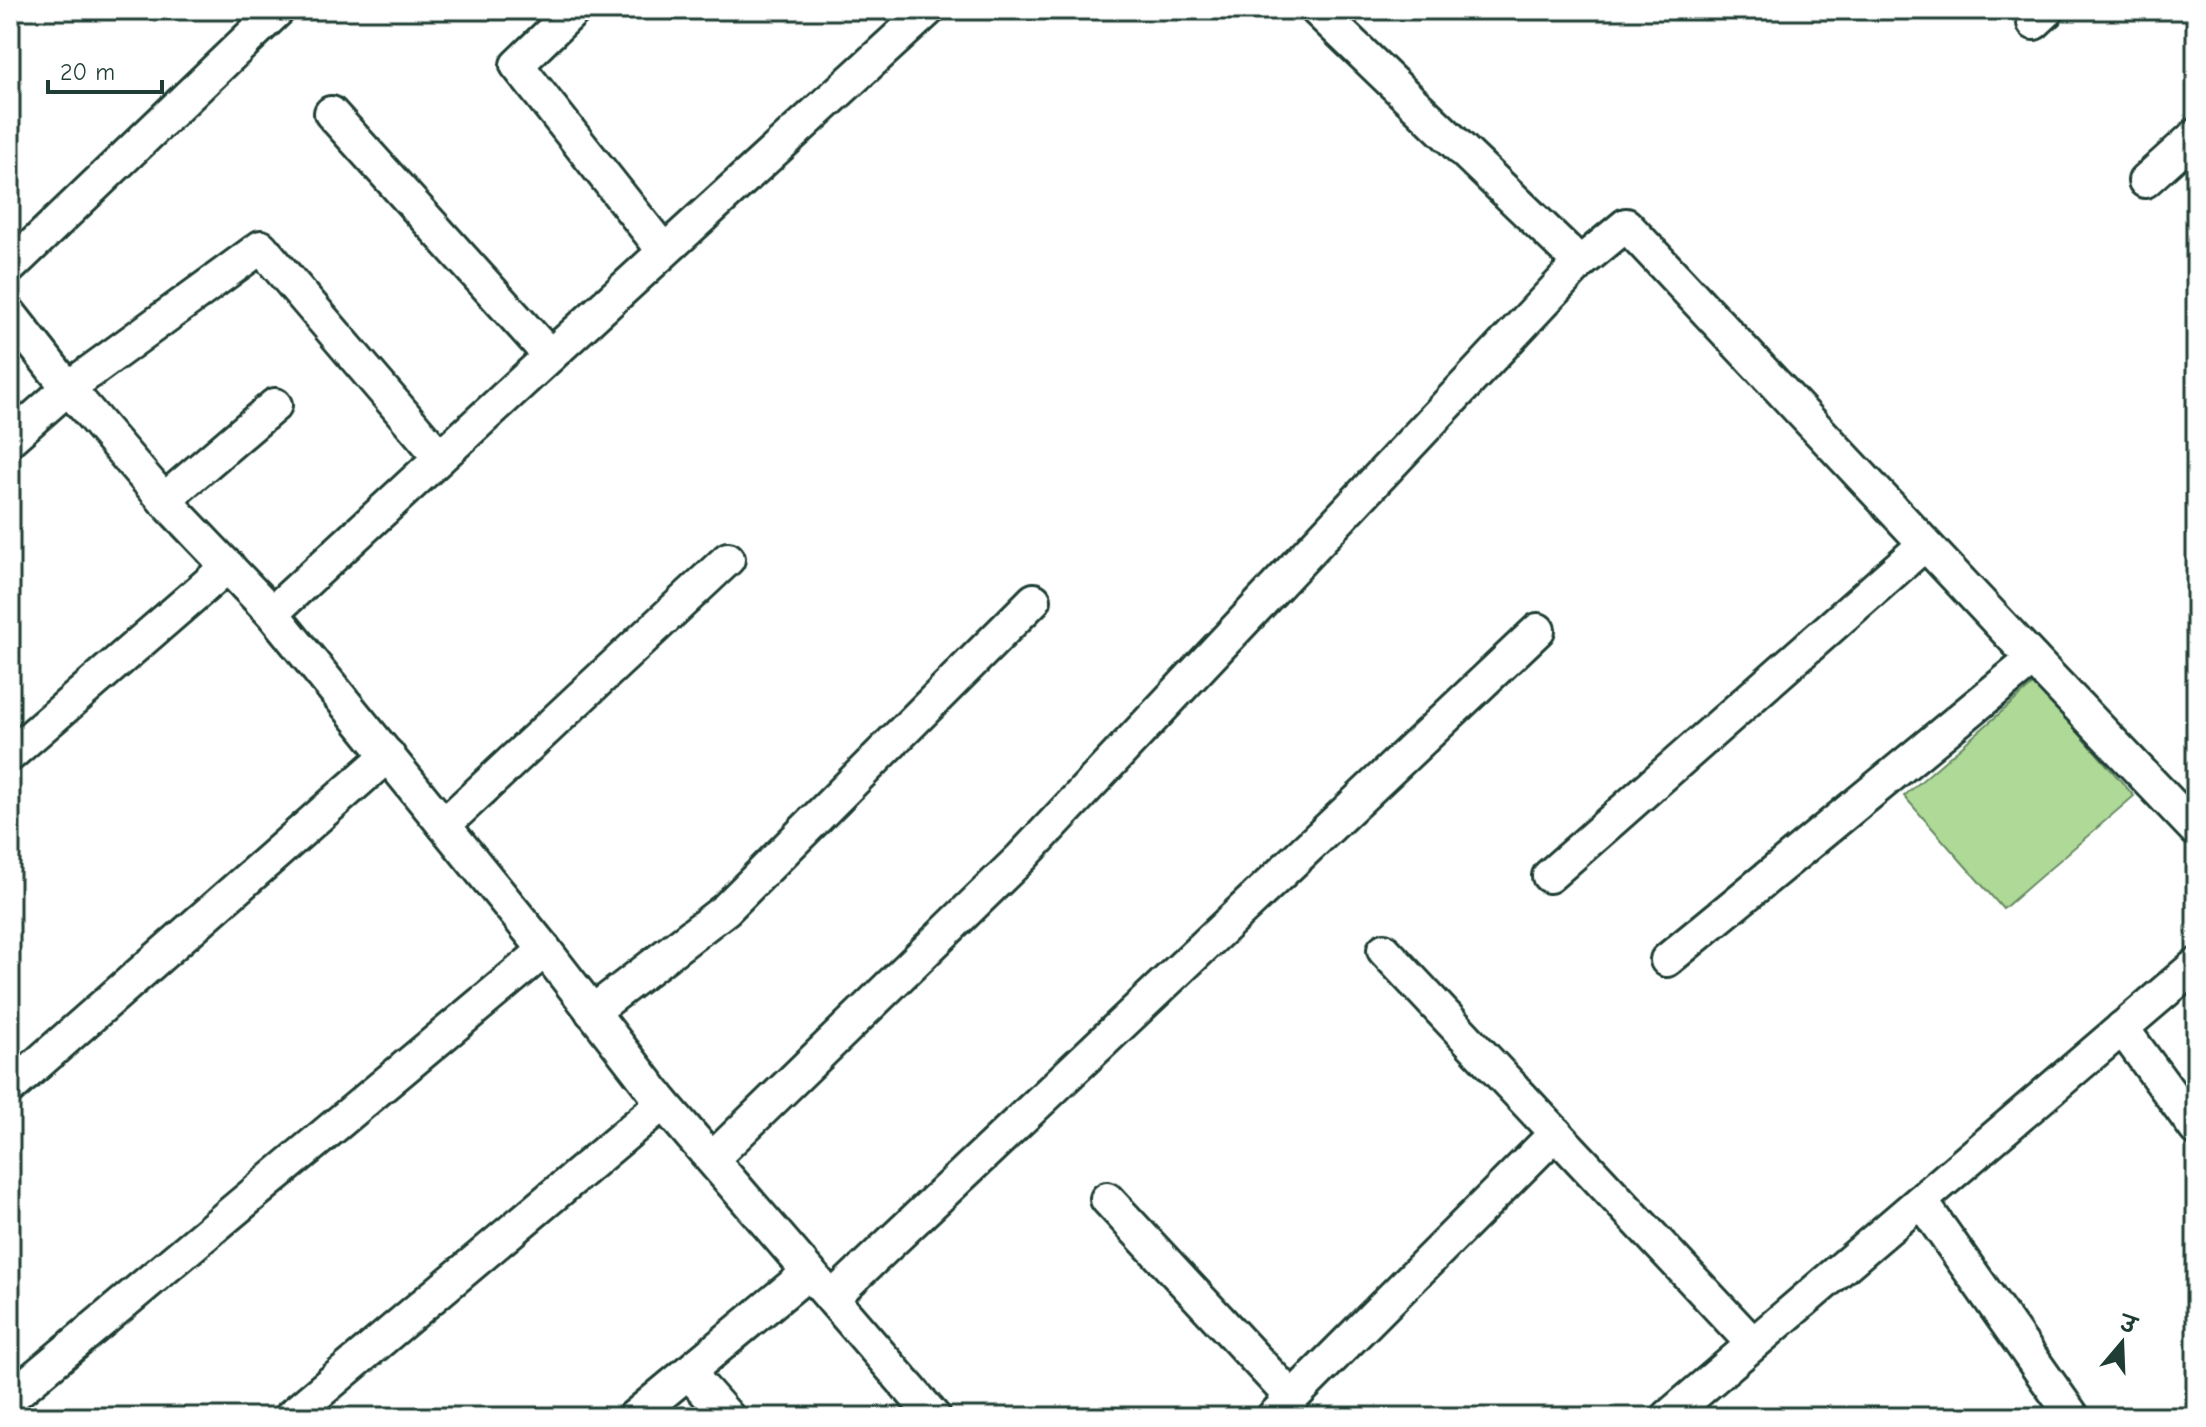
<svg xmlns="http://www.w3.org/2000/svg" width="2206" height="1427" font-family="'Comic Neue','Playpen Sans Deva',sans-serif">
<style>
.green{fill:#afd996;stroke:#678b65;stroke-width:2}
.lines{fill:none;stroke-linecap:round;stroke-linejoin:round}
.street-casing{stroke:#1f3d34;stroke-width:38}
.street{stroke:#fff;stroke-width:32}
</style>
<rect width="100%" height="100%" fill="#fff"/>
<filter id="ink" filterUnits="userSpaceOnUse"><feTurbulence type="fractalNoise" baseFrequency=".0125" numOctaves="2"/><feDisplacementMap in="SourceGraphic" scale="16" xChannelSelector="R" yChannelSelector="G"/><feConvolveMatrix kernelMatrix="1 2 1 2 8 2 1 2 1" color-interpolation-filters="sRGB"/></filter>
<g filter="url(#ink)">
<!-- green -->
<polygon class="green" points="2035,683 2134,796 2003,909 1904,796"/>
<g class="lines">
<!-- street casing -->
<g class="street-casing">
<g id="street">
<polyline points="574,10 517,65 664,251"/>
<polyline points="1317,10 1580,263 1626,225 2033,659"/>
<polyline points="2034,23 2048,10"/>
<polyline points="2145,181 2196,135"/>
<polyline points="10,267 278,10"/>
<polyline points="10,314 68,388 164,500 272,613 545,950 663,1103"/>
<polyline points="550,356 928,10"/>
<polyline points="10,439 68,388 261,247 440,457"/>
<polyline points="164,500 275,405"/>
<polyline points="272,613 550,356 331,113"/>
<polyline points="10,755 228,566"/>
<polyline points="444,825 728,559"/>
<polyline points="1549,876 1925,544"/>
<polyline points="1384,950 1753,1344"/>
<polyline points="1667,960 2033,659 2196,830"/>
<polyline points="592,1012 726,909 1034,600"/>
<polyline points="2122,1028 2196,1129"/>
<polyline points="10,1088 388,755"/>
<polyline points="712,1159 1021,858 1580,263"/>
<polyline points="1107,1199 1292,1398"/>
<polyline points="1921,1201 2073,1417"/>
<polyline points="832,1298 1538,630"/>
<polyline points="688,1372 728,1417"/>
<polyline points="10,1398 545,950"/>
<polyline points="290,1417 663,1103 934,1417"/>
<polyline points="634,1417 809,1272"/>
<polyline points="1273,1417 1556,1133"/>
<polyline points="1668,1417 2196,965"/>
</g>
</g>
<!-- street -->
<use href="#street" class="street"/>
</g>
</g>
<!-- margin -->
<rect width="2206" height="1427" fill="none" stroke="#fff" stroke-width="40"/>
<rect x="20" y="20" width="2166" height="1387" fill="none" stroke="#1f3d34" stroke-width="3" filter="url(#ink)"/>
<!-- north arrow -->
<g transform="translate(2122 1343) rotate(19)" stroke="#ffffff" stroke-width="6" paint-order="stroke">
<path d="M0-6L14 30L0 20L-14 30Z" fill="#1f3d34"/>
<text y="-12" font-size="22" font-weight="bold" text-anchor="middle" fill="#1f3d34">उ</text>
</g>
<!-- scale -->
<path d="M48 80v12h114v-12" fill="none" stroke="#1f3d34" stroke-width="4"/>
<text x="60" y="80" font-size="24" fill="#1f3d34" stroke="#ffffff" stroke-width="6" paint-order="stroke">20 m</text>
</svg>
